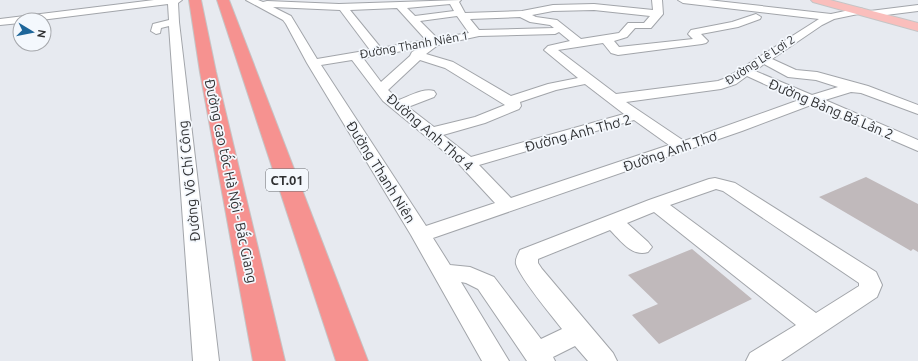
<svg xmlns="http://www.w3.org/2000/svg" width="918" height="361" font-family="Ubuntu,sans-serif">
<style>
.building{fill:#c0b9bb}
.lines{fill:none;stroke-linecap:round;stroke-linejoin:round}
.minor-casing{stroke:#a2a5aa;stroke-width:2}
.major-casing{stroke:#c5c5c6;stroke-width:2}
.highway-casing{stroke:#c5c5c6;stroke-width:2}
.minor{fill:#fff;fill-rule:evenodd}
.major{fill:#fabebc;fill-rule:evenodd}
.highway{fill:#f69290;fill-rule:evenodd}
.labels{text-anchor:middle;stroke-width:3.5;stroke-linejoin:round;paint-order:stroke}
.far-street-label{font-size:12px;fill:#303133;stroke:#f4f8fd}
.shield{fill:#f4f8fd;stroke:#6b6d70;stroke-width:1}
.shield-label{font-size:13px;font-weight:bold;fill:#303133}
.street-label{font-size:14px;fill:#303133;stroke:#f4f8fd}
</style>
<rect width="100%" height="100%" fill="#e7eaf0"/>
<!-- building -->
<g class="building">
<polygon points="866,177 918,204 918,252 913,249 911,251 819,197"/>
<polygon points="692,249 752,299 659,344 632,315 658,304 628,275"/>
</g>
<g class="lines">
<!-- minor casing -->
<g class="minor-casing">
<g id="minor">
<polygon points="154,0 182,0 178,3 179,22 219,361 193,361 169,26 161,28 160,33 156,34 151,31 153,24 169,20 168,4 41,20 20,20 20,23 0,25 0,19"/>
<path d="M 246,0 L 258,0 L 263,2 L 267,1 L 339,4 L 461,0 L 459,2 L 465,13 L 522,11 L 553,5 L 594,4 L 653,10 L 652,0 L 662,0 L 663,14 L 651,28 L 635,28 L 627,37 L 614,41 L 619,47 L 693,39 L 688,34 L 691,30 L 732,22 L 756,14 L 761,17 L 760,19 L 738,27 L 701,34 L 708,41 L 706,43 L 702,44 L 618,55 L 611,53 L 603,43 L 558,50 L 616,94 L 718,81 L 726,78 L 819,19 L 683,3 L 678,0 L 708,0 L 831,14 L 859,8 L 863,9 L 864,11 L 863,13 L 834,19 L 822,25 L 772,59 L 796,70 L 817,72 L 868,86 L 918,105 L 918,114 L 861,93 L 851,92 L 825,100 L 918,140 L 918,151 L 811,105 L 742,131 L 433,238 L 450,265 L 470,267 L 494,277 L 541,339 L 562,329 C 552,316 520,278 516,264 C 515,259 518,254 520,250 L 649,200 L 709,179 L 715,178 L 735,183 L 876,272 L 882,285 L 877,297 L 781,361 L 746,361 L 750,353 L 796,325 L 654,212 L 627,223 L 648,242 L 652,247 L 648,252 C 632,257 621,241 610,230 L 538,259 L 538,263 L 542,269 L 613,353 L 617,361 L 588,361 L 575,346 L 553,357 L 555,361 L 527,361 L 478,289 L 466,283 L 461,282 L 509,361 L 482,361 L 411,235 L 307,63 L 286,24 L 283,20 ZM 450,4 L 454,11 L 415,16 L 407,8 ZM 273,7 L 340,10 L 370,50 L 317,59 L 291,16 ZM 397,8 L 426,40 L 381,48 L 350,10 ZM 594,10 L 650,16 L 644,23 L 628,23 L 619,33 L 581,39 L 557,20 L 536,17 L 532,15 L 553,11 ZM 457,16 L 469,33 L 437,38 L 420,21 ZM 520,17 L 530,22 L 550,25 L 554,28 L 479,30 L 470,19 ZM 559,32 L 570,41 L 548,46 L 544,50 L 578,78 L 548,84 L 511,96 L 453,62 L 426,54 L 438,45 L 479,36 L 555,34 ZM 419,48 L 412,52 L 410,56 L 381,82 L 363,58 ZM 352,60 L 383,101 L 458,163 L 495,203 L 426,226 L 321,65 ZM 420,60 L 445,68 L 505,105 L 475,117 L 434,127 L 408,107 L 434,97 L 436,94 L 434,91 C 423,88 410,96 399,100 L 388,90 ZM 764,64 L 788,77 L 816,80 L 838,87 L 812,95 L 755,71 ZM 747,76 L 799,100 L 684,141 L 626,102 L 721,89 L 736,84 ZM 585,84 L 624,114 L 471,157 L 443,135 L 485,123 L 519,109 L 521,106 L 520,102 L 556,90 ZM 634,120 L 669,145 L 511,198 L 479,165 ZM 716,189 L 723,191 L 859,283 L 859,286 L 816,313 L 670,205 Z"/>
<polygon points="918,5 918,11 870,17 865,14 870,11"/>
</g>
</g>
<!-- major casing -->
<g class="major-casing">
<polygon id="major" points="811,0 830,0 918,23 918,31 813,2"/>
</g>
<!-- highway casing -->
<g class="highway-casing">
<g id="highway">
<polygon points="189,0 201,0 216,72 285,361 253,361 200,72"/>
<polygon points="217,0 229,0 368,361 336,361"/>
</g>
</g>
<!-- minor -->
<use href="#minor" class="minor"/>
<!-- major -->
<use href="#major" class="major"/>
<!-- highway -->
<use href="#highway" class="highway"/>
</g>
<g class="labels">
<!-- far-street labels -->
<g class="far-street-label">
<text transform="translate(414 45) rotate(-10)" y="4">Đường Thanh Niên 1</text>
<text transform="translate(760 60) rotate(-33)" y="4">Đường Lê Lợi 2</text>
</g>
<!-- shield labels -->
<rect class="shield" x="266" y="169" width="42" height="22" rx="3"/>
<g class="shield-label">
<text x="287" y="185">CT.01</text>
</g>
<!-- street labels -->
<g class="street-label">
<text transform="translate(831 109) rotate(23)" y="5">Đường Bàng Bá Lân 2</text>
<text transform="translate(430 132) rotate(41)" y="5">Đường Anh Thơ 4</text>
<text transform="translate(578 133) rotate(-15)" y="5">Đường Anh Thơ 2</text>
<text transform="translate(670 151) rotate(-19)" y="5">Đường Anh Thơ</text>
<text transform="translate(381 172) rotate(58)" y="5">Đường Thanh Niên</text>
<text transform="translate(189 181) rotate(-96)" y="5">Đường Võ Chí Công</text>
<text transform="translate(231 181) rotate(78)" y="5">Đường cao tốc Hà Nội - Bắc Giang</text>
</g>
</g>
<!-- north arrow -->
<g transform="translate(32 32) rotate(100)"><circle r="19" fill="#f4f8fd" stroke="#a6a8ac"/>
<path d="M0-3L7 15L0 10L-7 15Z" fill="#1e669a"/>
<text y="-6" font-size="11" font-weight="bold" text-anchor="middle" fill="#303133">N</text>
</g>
</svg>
